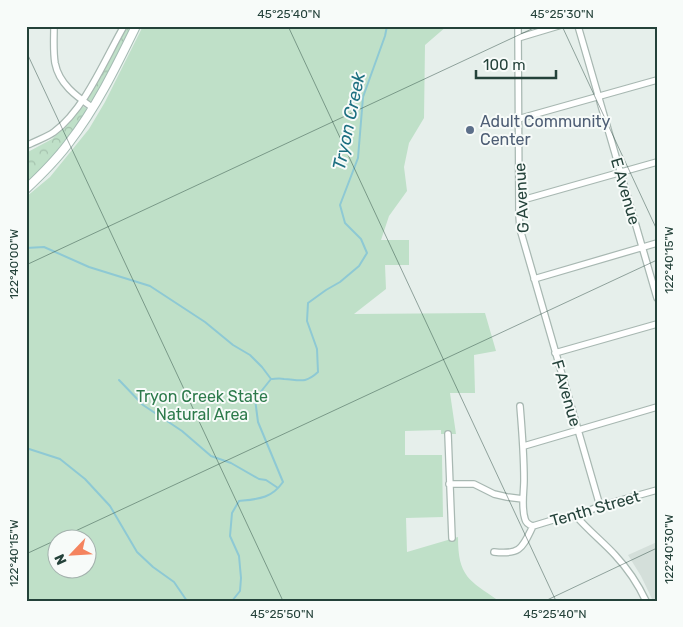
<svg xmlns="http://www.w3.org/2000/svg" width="683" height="627" font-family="Rubik,sans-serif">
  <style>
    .built { fill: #d4dfda }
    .forest { fill: url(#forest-crowns) }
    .green { fill: #bfe0c8; fill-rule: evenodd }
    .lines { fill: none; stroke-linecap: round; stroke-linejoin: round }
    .stream { stroke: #8ec9d4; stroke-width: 2 }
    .street-casing { stroke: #a8b8b2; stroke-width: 8 }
    .secondary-casing { stroke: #a4bbb3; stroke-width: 10 }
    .street { stroke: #fff; stroke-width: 5.5 }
    .secondary { stroke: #fff; stroke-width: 8 }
    .ticks { fill: none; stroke: #24423a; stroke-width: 1; stroke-opacity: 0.45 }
    .service-dot { fill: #5c6f8a; stroke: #f7fbf9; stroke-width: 2 }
    .labels { text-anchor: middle; stroke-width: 4; stroke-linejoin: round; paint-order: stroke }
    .service-label { font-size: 16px; fill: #4e5e75; stroke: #f7fbf9; text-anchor: start }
    .street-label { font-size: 16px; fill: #24423a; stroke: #f7fbf9 }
    .park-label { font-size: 16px; fill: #2d7a4b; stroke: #f7fbf9 }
    .water-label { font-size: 18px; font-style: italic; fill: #1c6f80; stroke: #f7fbf9 }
    .neatline { fill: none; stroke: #24423a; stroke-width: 2 }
    .ticks-label { font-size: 12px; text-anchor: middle; fill: #24423a }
  </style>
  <defs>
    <pattern id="forest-crowns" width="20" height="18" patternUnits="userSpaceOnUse" patternTransform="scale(1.25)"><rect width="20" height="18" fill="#bfe0c8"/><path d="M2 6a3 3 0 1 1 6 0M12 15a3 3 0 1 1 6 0" fill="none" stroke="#a4c1ad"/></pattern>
  </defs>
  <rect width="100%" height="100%" fill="#e6efeb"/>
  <path class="built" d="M 657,542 L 657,601 L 653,601 L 641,576 L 628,555 Z"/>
  <path class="forest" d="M 126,26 L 132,26 L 95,100 L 90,101 L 86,99 Z
    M 82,106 L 86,108 L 87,113 L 55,155 L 26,186 L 26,153 L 52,139 L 71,121 Z"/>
  <path class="green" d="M 143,26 L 447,26 L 425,45 L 424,118 L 409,143 L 404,167 L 407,191 L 389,216 L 381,240 L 409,240 L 409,265 L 385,265 L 386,289 L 354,314 L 485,313 L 496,351 L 474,355 L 475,393 L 450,393 L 456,434 L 441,434 L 441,430 L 405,431 L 405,455 L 442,455 L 443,517 L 406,518 L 407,552 L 458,537 C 458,577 469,580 499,601 L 26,601 L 26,197 L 50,177 L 89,129 L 105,102 ZM 58,540 L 88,540 L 88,570 L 58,570 Z"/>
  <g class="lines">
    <path class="stream" d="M 26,248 L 44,247 L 89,267 L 150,286 L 205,322 L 233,345 L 250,355 L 262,367 L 271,379
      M 119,380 L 143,405 L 182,431 L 211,456 L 231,463 L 259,479 L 266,480 L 278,488
      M 26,448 L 60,459 L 85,479 L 110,506 L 137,552 L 153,567 L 174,582 L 187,601
      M 232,601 L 240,591 L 241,578 L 239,556 L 230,536 L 232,513 L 239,501 C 258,499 271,499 283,482 L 258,422 L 255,399 L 271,379 C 275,379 279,378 284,379 C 300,380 305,384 318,372 L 317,349 L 307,321 L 308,303 L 326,290 L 340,282 L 359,266 L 367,253 L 361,239 L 345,223 L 340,205 L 358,158 L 363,97 L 385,36 L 387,26"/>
    <defs>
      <path id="street" d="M 54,26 C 54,38 53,51 55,63 C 59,84 76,96 93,108
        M 518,26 L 519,215 L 520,229 L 600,506
        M 578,26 L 657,298
        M 518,38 L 558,26
        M 518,119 L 657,80
        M 26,145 L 30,144 C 38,140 47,137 54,132 C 85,109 105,59 124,26
        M 519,201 L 657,162
        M 534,279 L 657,243
        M 555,353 L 657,324
        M 520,406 C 522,430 524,455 524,480 C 524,492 521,507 525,519 C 526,523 529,525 533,526
        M 448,434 L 452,538
        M 524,446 L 657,407
        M 449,484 L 474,484 L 494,494 L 507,497 L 523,499
        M 576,516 C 588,530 603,542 615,555 C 628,569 638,584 646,601
        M 533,526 L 556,519 L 576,516 L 600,506 L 657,490
        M 494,552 C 521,555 522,548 533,526"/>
      <path id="secondary" d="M 26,189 C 41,175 56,160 68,144 C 96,108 116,67 136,26"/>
    </defs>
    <use href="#street" class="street-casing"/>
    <use href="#secondary" class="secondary-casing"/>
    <use href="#street" class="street"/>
    <use href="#secondary" class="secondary"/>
  </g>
  <path class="ticks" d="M 288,26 L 556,601M 562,26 L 657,230M 26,51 L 283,601M 26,265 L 538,26M 26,554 L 657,260M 545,601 L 657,548"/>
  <circle class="service-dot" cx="470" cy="130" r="5"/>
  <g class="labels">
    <g class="service-label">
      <text x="480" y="127">Adult Community<tspan x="480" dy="18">Center</tspan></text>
    </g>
    <g class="street-label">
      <text transform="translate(626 191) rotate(74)" y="6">E Avenue</text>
      <text transform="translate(521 198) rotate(-93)" y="6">G Avenue</text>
      <text transform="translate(567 393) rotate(74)" y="6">F Avenue</text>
      <text transform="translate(595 508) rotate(-16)" y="6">Tenth Street</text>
    </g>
    <g class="park-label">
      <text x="202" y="402">Tryon Creek State<tspan x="202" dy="18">Natural Area</tspan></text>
    </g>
    <g class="water-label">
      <text transform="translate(349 121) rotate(-78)" y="6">Tryon Creek</text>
    </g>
  </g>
  <rect width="683" height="627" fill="none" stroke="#f7fbf9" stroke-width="55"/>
  <g transform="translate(72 554) rotate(245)"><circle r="24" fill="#f7fbf9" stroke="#a3b1ad"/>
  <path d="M0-4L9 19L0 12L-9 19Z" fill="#f4845f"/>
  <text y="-8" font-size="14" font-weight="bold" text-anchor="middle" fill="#24423a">N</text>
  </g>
  <path d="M476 70v8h80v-8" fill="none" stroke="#24423a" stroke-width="2.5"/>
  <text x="483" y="70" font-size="15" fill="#24423a" stroke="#f7fbf9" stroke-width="4" paint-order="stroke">100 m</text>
  <rect x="28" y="28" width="628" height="572" class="neatline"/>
  <g class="ticks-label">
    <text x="289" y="18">45°25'40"N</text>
    <text x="562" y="18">45°25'30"N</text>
    <text transform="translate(669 260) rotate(-90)" y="4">122°40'15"W</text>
    <text transform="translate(14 264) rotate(-90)" y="4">122°40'00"W</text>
    <text transform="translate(669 549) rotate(-90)" y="4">122°40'30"W</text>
    <text transform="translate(14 553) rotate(-90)" y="4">122°40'15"W</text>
    <text x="282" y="618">45°25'50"N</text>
    <text x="555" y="618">45°25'40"N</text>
  </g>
</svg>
